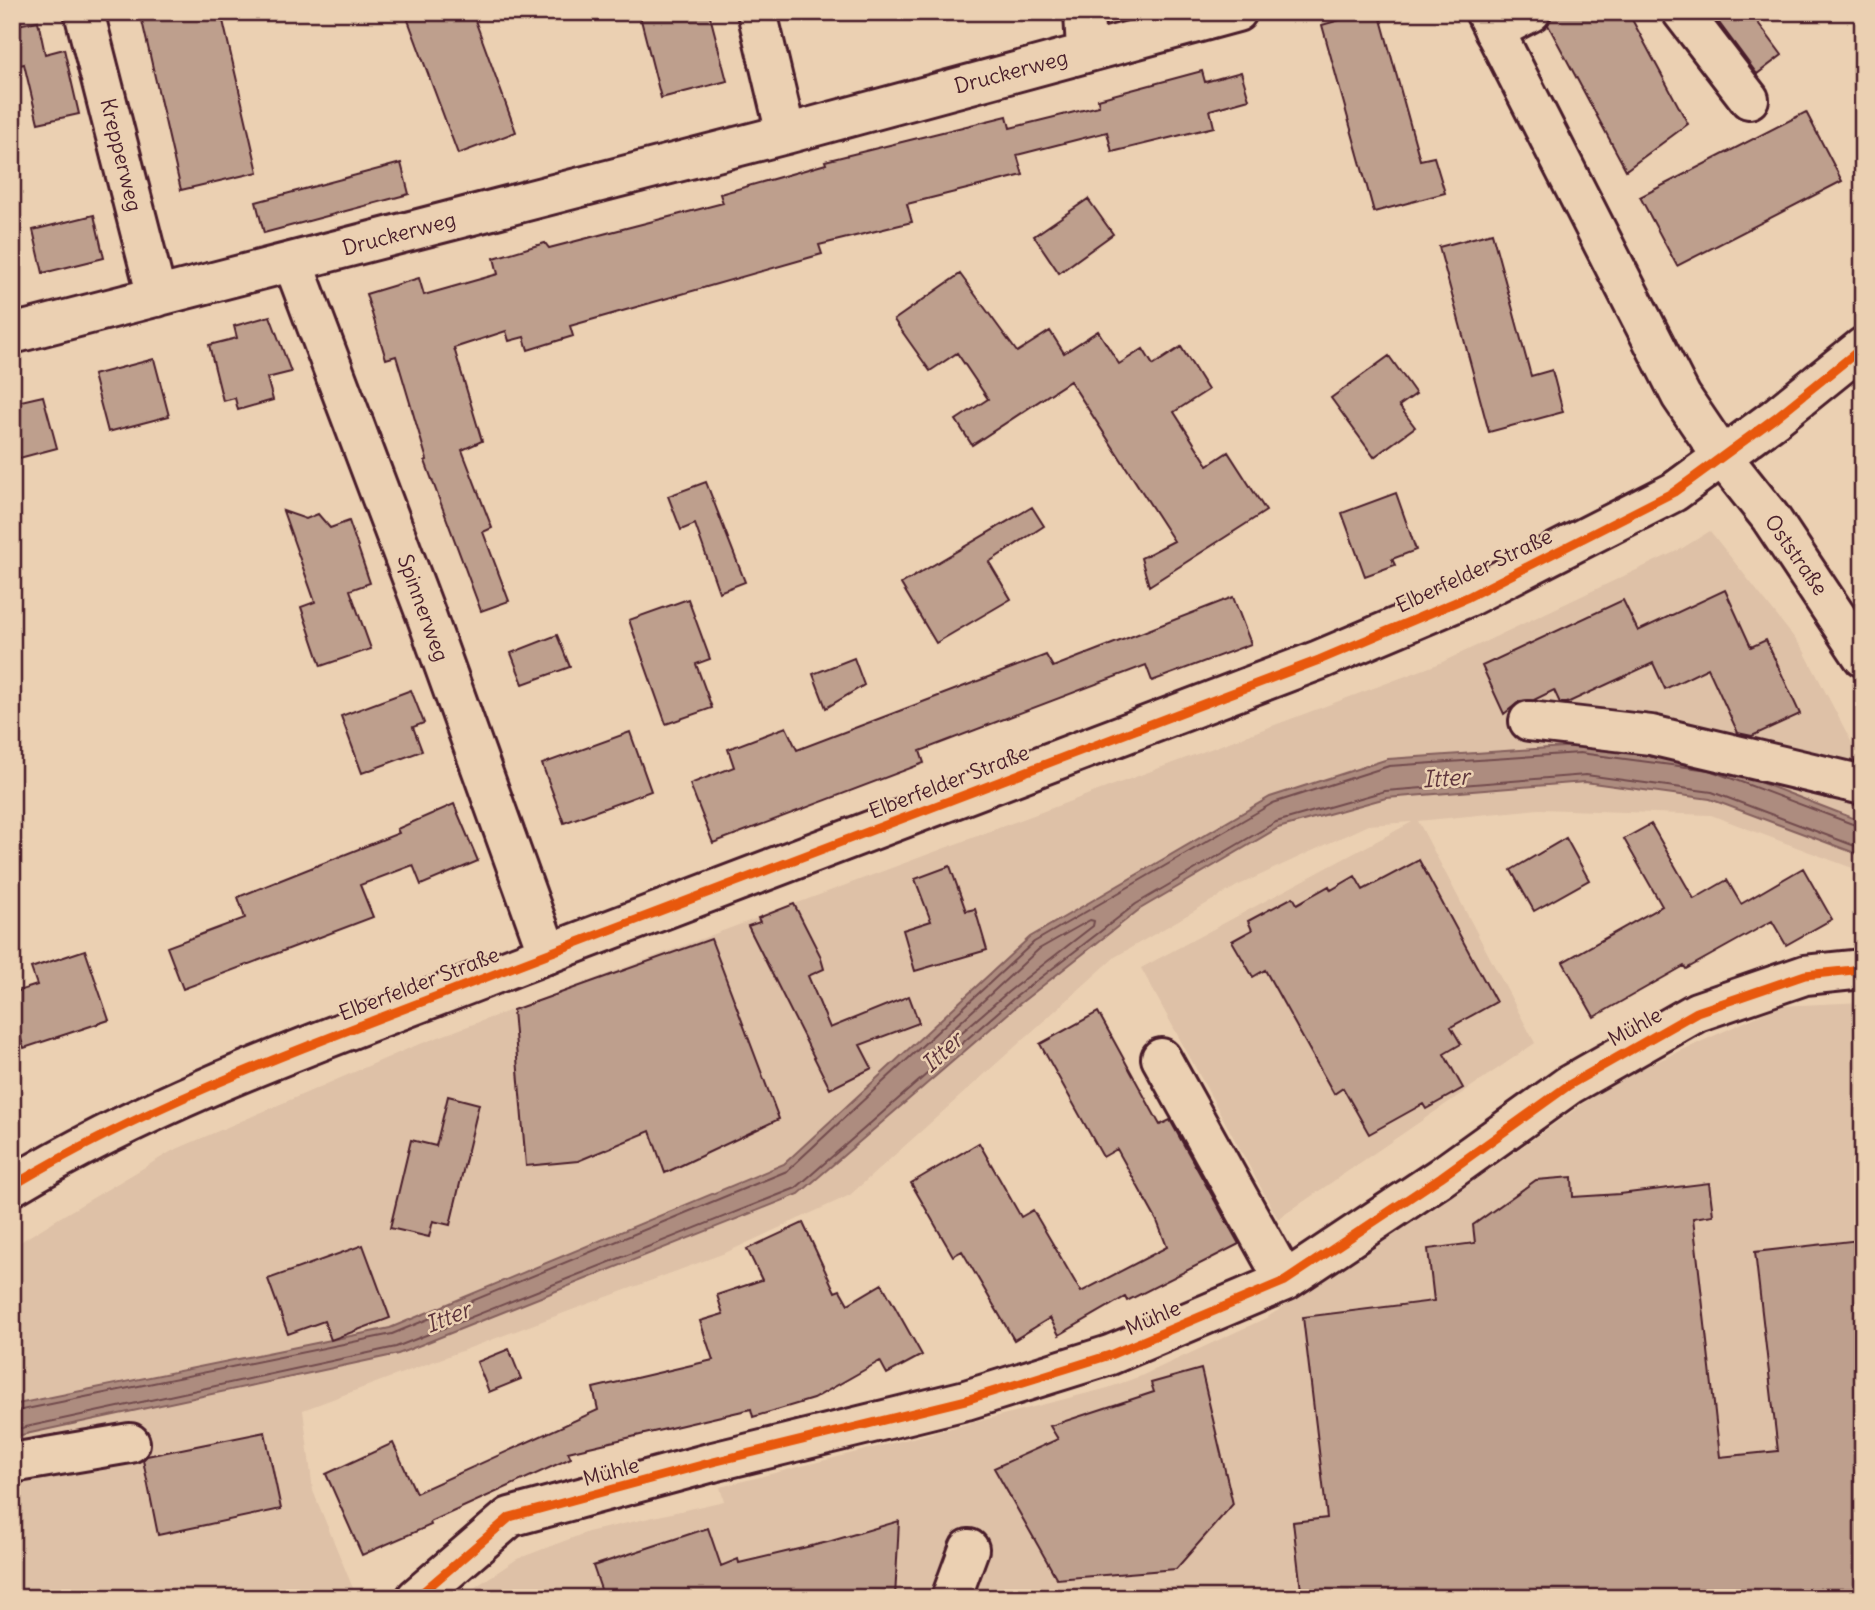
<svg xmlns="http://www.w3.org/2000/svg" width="1875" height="1610" font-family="Delius,sans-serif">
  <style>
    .built { fill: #dec1a7 }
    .water { fill: #ad8c7f; stroke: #85605d; stroke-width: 2 }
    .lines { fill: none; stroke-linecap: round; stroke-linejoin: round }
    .shore { stroke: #724b4d; stroke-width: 2 }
    .building { fill: #be9f8d; stroke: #4a1f2b; stroke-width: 2 }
    .minor-casing { stroke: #4a1f2b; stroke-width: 44 }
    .major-casing { stroke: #4a1f2b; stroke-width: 44 }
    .minor { stroke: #ebd0b2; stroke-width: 38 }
    .major { stroke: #ebd0b2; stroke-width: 38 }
    .cycleway-casing { stroke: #ebd0b2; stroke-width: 13 }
    .cycleway { stroke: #e8590c; stroke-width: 9 }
    .labels { text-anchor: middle; stroke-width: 5; stroke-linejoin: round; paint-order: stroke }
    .street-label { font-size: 21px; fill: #4a1f2b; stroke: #ebd0b2 }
    .water-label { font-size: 23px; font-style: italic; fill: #5e353c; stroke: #ebd0b2 }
  </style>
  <rect width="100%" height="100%" fill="#ebd0b2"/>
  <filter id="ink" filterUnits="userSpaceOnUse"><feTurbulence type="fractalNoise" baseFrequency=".0143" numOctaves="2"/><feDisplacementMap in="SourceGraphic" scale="14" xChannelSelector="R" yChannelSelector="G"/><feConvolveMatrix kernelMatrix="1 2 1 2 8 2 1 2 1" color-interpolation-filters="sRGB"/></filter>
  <g filter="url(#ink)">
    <path class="built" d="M 1710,531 L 1803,649 L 1863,764 L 1863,872 L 1711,815 L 1539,809 L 1418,821 L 1535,1043 L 1278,1219 L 1141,968 L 1412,822 L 1368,825 L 1237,886 L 1115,957 L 850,1195 L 725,1253 L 303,1410 L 313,1491 L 357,1598 L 12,1598 L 12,1247 L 59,1218 L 172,1151 L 412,1047 L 1438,664 L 1681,549 Z
      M 1863,1002 L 1863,1598 L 459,1598 L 517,1559 L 588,1532 L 724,1501 L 720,1487 L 1108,1388 L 1141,1376 L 1266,1318 L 1437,1207 L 1618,1079 L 1780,1006 Z"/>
    <path class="water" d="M 1580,746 L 1710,763 L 1863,822 L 1863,856 L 1710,799 L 1585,782 L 1386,798 L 1278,828 L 1140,909 L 1018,1005 L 799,1194 L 398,1354 L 12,1437 L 12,1405 L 390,1328 L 784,1164 L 1030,937 L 1270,797 L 1388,759 Z"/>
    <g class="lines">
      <path class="shore" d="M 1090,920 L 1094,921 L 1093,926 L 1008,992 L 931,1059 L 926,1059 L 926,1054 L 1039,949 Z
        M 12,1412 L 392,1334 L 787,1171 L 1034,942 L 1273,803 L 1389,766 L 1580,753 L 1709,770 L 1863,828
        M 12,1430 L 396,1347 L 796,1188 L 1013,999 L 1136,904 L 1276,822 L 1385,791 L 1586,775 L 1712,792 L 1863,849"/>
    </g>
    <path class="building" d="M 140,12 L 221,12 L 258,172 L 181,190 Z
      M 405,12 L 472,12 L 516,132 L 458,154 Z
      M 639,12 L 709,12 L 727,81 L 661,98 Z
      M 1368,12 L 1379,12 L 1420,160 L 1434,157 L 1445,193 L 1374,212 L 1322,25 Z
      M 1553,12 L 1628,12 L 1688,124 L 1626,170 L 1548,25 Z
      M 1711,12 L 1750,12 L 1782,55 L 1757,74 Z
      M 38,21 L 45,54 L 64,49 L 79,114 L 38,123 L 24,64 L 12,67 L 12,26 Z
      M 1202,71 L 1205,82 L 1241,72 L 1249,99 L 1210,110 L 1214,127 L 1112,152 L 1107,132 L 1017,155 L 1023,175 L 907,204 L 912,222 L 819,245 L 822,254 L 570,326 L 573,336 L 528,350 L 524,337 L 509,341 L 506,331 L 454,348 L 482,441 L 462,450 L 492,528 L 483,532 L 509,601 L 481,611 L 425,461 L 427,460 L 396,356 L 386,359 L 366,294 L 419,278 L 424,295 L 498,274 L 494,258 L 545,243 L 549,248 L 723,203 L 720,194 L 826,164 L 825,161 L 1007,116 L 1010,128 L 1099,106 L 1098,99 Z
      M 1806,112 L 1842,181 L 1677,266 L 1640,197 Z
      M 401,163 L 409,194 L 264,233 L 256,202 Z
      M 1088,199 L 1113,234 L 1059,273 L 1034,236 Z
      M 94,215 L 104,258 L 43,273 L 33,230 Z
      M 1492,233 L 1531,376 L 1552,370 L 1563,412 L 1489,432 L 1439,247 Z
      M 960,274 L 1017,352 L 1050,331 L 1064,353 L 1098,331 L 1119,364 L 1143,349 L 1153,365 L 1181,347 L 1208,390 L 1174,412 L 1208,465 L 1228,452 L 1266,511 L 1149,586 L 1141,558 L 1174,541 L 1070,381 L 972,445 L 956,420 L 988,399 L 957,353 L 930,371 L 894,320 Z
      M 270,316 L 291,372 L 267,378 L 273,400 L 238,410 L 235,398 L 223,401 L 209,345 L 237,338 L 234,326 Z
      M 1389,356 L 1416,394 L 1399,406 L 1415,427 L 1374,457 L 1331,398 Z
      M 154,359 L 169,416 L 108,432 L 93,375 Z
      M 43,396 L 57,448 L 12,460 L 12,403 Z
      M 706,482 L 745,582 L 719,592 L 695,524 L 681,530 L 668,496 Z
      M 1396,493 L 1416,550 L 1392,559 L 1395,565 L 1365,576 L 1342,513 Z
      M 1032,507 L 1044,526 L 989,562 L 1011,599 L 936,643 L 901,584 Z
      M 283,511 L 306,519 L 318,514 L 330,528 L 349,521 L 370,583 L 350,590 L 371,649 L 321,666 L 301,607 L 315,602 Z
      M 1725,590 L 1751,647 L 1766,640 L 1800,714 L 1752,736 L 1738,733 L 1708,668 L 1665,689 L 1653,663 L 1567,703 L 1560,703 L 1554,690 L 1534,700 L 1520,701 L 1504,714 L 1482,666 L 1623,600 L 1638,631 Z
      M 1233,597 L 1251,644 L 1152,681 L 1146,665 L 920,751 L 924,763 L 713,843 L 690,784 L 734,767 L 728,749 L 786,727 L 797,750 L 1046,655 L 1053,667 Z
      M 688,599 L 710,659 L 696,664 L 712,708 L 666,724 L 629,620 Z
      M 557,635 L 570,667 L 523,684 L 511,653 Z
      M 854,658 L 864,685 L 826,708 L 813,674 Z
      M 411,690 L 424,723 L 413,727 L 422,751 L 362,773 L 341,716 Z
      M 630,732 L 651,791 L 564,823 L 542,764 Z
      M 454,804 L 478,861 L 421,885 L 413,865 L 360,885 L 373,917 L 183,989 L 167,947 L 245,918 L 238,897 L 399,833 L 397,829 Z
      M 1651,824 L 1694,899 L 1727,880 L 1741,904 L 1803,868 L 1832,919 L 1786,945 L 1772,921 L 1686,969 L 1684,966 L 1594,1017 L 1563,962 L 1662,906 L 1624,839 Z
      M 1566,838 L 1589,880 L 1534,911 L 1511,870 Z
      M 1419,860 L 1496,1002 L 1451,1027 L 1461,1044 L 1444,1054 L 1463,1088 L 1426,1109 L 1423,1104 L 1369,1134 L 1343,1088 L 1334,1094 L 1265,970 L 1253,977 L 1232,941 L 1252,930 L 1248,921 L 1293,897 L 1297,904 L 1329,886 L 1331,890 L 1355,876 L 1363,890 Z
      M 950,866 L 966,911 L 975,909 L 987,950 L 915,971 L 903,930 L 931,921 L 915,879 Z
      M 794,904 L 820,955 L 824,969 L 808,976 L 830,1028 L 909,996 L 919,1023 L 860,1045 L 872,1068 L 830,1089 L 748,926 L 760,922 L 758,918 Z
      M 711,939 L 779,1119 L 665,1173 L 650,1131 L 578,1161 L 526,1166 L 513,1010 Z
      M 85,950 L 109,1020 L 24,1048 L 12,1012 L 12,993 L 37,985 L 31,968 Z
      M 1098,1012 L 1160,1125 L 1170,1120 L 1239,1244 L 1127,1301 L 1125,1297 L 1059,1335 L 1050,1318 L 1014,1340 L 962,1251 L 953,1256 L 911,1183 L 979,1143 L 1021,1217 L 1033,1210 L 1081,1292 L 1167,1247 L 1157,1221 L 1117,1149 L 1103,1157 L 1040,1044 Z
      M 448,1096 L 479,1104 L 450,1225 L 433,1221 L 429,1237 L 390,1228 L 411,1140 L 436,1146 Z
      M 1572,1177 L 1573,1197 L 1620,1194 L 1709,1183 L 1713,1215 L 1693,1218 L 1720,1457 L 1778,1451 L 1755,1252 L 1859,1240 L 1863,1272 L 1863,1598 L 1302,1598 L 1293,1522 L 1327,1518 L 1303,1317 L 1434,1301 L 1428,1249 L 1475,1243 L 1473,1225 L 1536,1180 Z
      M 803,1223 L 835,1292 L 840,1290 L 848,1304 L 882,1284 L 922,1355 L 887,1374 L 880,1361 L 813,1399 L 753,1417 L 751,1409 L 568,1452 L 571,1458 L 430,1522 L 431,1525 L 362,1555 L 326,1474 L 393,1443 L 416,1493 L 598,1410 L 593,1388 L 713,1360 L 700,1321 L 723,1314 L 717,1295 L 762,1280 L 747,1249 Z
      M 363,1245 L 390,1318 L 331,1340 L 324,1321 L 288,1334 L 268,1279 Z
      M 509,1349 L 521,1379 L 489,1392 L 477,1362 Z
      M 1201,1369 L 1233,1504 L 1176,1569 L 1057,1579 L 994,1468 L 1058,1439 L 1050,1426 L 1154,1392 L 1151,1383 Z
      M 265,1432 L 281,1509 L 158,1535 L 143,1460 L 147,1456 Z
      M 899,1521 L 895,1598 L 604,1598 L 593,1566 L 708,1528 L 721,1566 L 738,1559 L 739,1563 L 828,1542 Z"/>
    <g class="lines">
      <defs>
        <path id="minor" d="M 84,12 L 157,297
          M 757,12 L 786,134
          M 1084,12 L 1086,52
          M 1682,12 L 1749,99
          M 1494,31 L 1531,12
          M 293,263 L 426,615 L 548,954
          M 12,334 L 786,134 L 1237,12
          M 1723,458 L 1770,517 L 1863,657
          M 1529,721 L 1651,735 L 1863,785
          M 1161,1058 L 1285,1281
          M 12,1463 L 130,1443
          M 416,1598 L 510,1517 L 713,1462 L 966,1400 L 1110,1355 L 1273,1286 L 1285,1281 L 1441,1177 L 1569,1085 L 1697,1012 L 1805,975 L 1863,969
          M 951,1598 L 969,1549"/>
        <path id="major" d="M 1485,12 L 1681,396 L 1723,458
          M 12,1186 C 170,1091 347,1032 518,965 C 784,862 1052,762 1319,660 L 1468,597 L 1674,492 L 1775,418 L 1863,347"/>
      </defs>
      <use href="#minor" class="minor-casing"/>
      <use href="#major" class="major-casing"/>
      <use href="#minor" class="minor"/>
      <use href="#major" class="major"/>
      <defs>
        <path id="cycleway" d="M 12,1186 C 170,1091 347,1032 518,965 C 784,862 1052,762 1319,660 L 1468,597 L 1674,492 L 1775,418 L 1863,347
          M 416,1598 L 510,1517 L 713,1462 L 966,1400 L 1110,1355 L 1273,1286 L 1285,1281 L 1441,1177 L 1569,1085 L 1697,1012 L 1805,975 L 1863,969"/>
      </defs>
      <use href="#cycleway" class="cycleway-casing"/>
      <use href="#cycleway" class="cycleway"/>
    </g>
  </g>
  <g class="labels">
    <g class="street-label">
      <text transform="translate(1011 72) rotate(-15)" y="7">Druckerweg</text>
      <text transform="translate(121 155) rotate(76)" y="7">Krepperweg</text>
      <text transform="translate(399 234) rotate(-15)" y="7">Druckerweg</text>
      <text transform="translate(1796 555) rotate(55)" y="7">Oststraße</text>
      <text transform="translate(1474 571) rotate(-25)" y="7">Elberfelder Straße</text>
      <text transform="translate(423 608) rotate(70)" y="7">Spinnerweg</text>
      <text transform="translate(949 782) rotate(-21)" y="7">Elberfelder Straße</text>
      <text transform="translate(419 984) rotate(-21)" y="7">Elberfelder Straße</text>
      <text transform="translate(1635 1027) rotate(-29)" y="7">Mühle</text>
      <text transform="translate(1153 1318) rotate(-23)" y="7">Mühle</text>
      <text transform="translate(611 1472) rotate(-15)" y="7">Mühle</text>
    </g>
    <g class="water-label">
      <text transform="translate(1446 778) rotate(-4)" y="8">Itter</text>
      <text transform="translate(942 1052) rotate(-43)" y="8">Itter</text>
      <text transform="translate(448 1317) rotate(-22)" y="8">Itter</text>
    </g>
  </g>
  <rect width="1875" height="1610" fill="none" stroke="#ebd0b2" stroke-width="42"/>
  <rect x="21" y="21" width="1833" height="1568" fill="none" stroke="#4a1f2b" stroke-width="2.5" filter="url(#ink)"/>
</svg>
